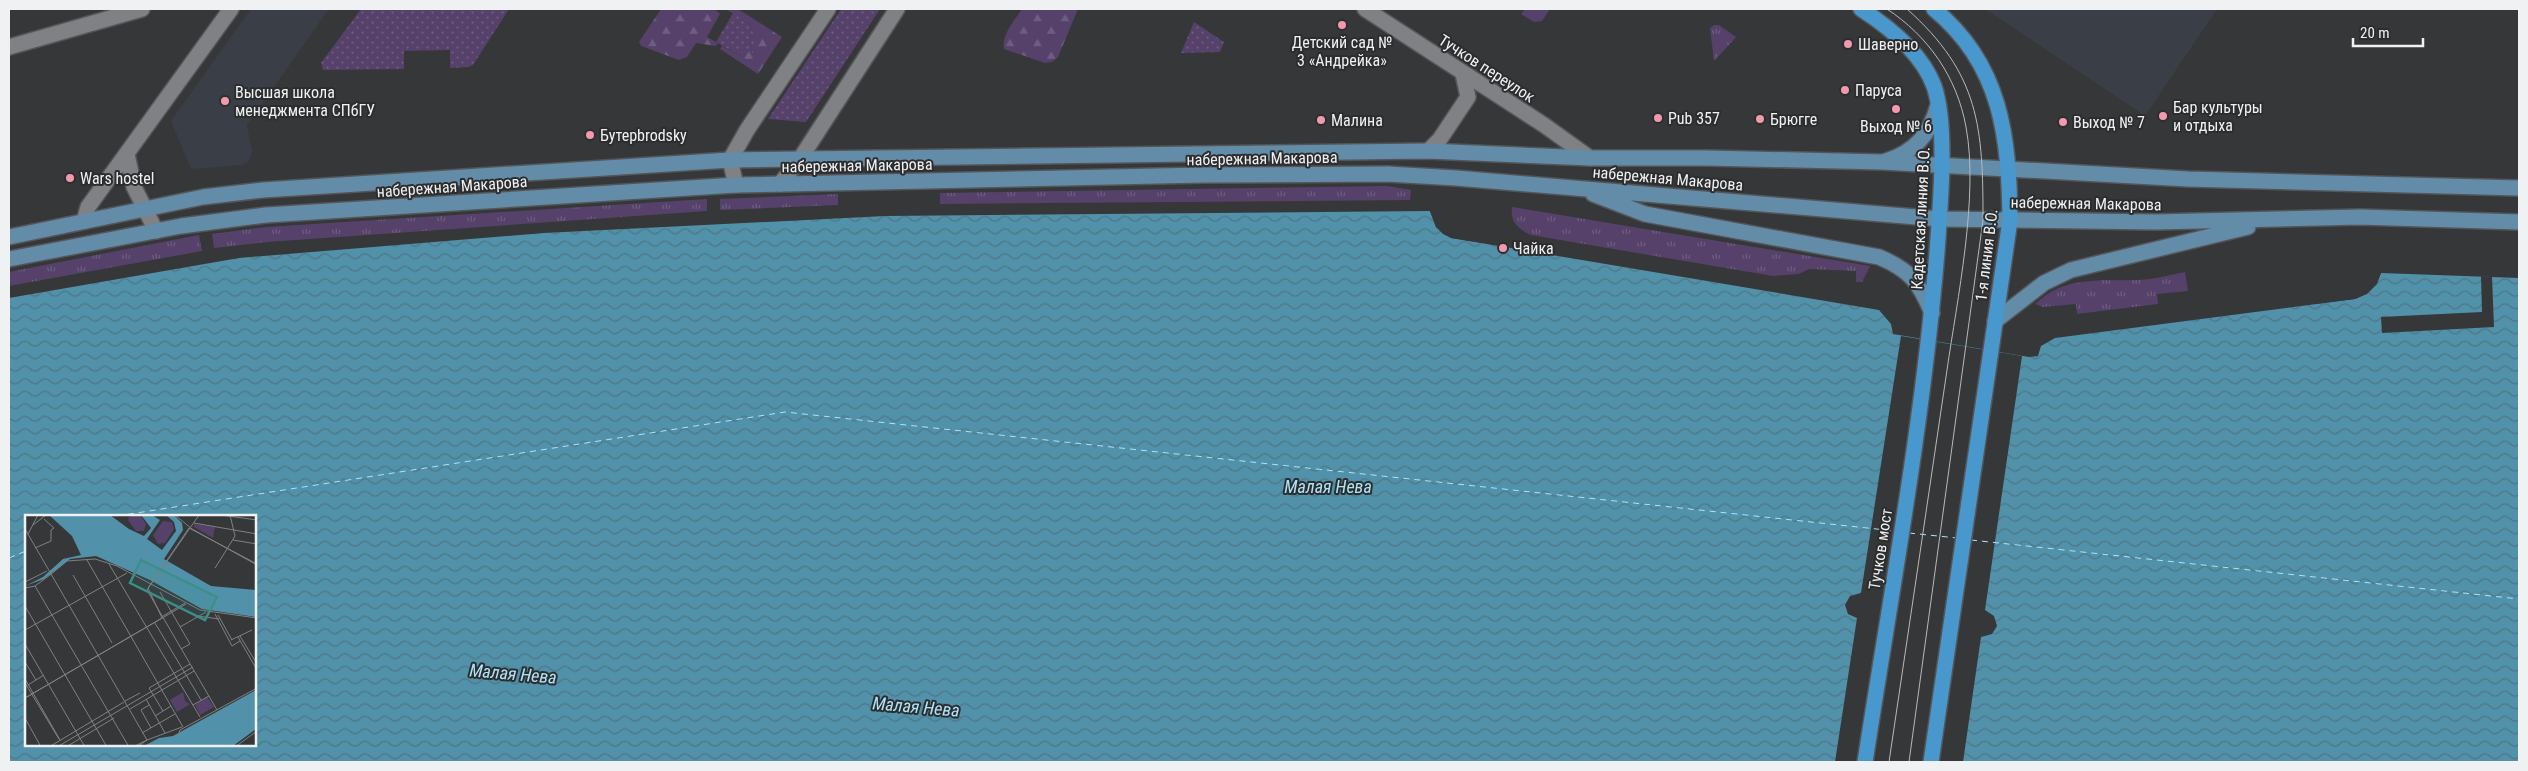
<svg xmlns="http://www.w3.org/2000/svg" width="2528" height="771" font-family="'Roboto Condensed',sans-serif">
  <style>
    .built { fill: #3a3e46 }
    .grass { fill: url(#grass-tufts) }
    .forest { fill: url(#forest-firs) }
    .park { fill: url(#park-dots) }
    .water { fill: url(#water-waves); fill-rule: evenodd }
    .pier { fill: #363739 }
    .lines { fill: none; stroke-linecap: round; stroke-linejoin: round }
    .ferry { stroke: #aee4f9; stroke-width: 1; stroke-dasharray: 6 5; stroke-linecap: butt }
    .minor-casing { stroke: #545558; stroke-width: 18 }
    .tertiary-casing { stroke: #545558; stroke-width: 18 }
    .secondary-casing { stroke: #545558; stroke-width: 18 }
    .primary-casing { stroke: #545558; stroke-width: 18 }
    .minor { stroke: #7f8184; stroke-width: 15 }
    .tertiary { stroke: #7f8184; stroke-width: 15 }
    .secondary { stroke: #638ca8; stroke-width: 15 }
    .primary { stroke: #4898cd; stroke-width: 15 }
    .tram { stroke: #b8b9bb; stroke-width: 1 }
    .poi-dot { fill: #f29aac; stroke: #2c2d2f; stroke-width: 2 }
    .labels { text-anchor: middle; stroke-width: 4; stroke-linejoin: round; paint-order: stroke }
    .poi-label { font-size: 16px; fill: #f0f1f3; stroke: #2c2d2f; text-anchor: start }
    .street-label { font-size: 16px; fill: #f0f1f3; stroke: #2c2d2f }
    .water-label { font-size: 18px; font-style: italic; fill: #aee4f9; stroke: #2c2d2f }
    .inset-river { fill: none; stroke: #5191a9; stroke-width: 2.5 }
    .inset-road { fill: none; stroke: #808183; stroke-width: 1 }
    .view { fill: #3c8f89; fill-opacity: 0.15; stroke: #3c8f89; stroke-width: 2.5 }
    .inset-edge { fill: none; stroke: #f0f1f3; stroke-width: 2.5 }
  </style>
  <defs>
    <pattern id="grass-tufts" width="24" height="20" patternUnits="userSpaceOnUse" patternTransform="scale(1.25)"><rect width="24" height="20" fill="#55416a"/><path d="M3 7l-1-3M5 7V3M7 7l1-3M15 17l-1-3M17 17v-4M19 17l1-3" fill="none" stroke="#6e5d80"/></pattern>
    <pattern id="forest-firs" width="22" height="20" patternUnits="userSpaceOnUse" patternTransform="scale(1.25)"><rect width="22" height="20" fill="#55416a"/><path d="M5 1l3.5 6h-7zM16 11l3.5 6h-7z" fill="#6e5d80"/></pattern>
    <pattern id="park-dots" width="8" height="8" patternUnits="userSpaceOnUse" patternTransform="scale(1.25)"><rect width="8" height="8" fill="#55416a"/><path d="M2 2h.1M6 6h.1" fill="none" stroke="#6e5d80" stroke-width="1.8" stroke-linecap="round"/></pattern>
    <pattern id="water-waves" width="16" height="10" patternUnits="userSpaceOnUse" patternTransform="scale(1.25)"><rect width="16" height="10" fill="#5191a9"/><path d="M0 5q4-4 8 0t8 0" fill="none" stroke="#4e7787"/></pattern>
  </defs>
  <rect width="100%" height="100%" fill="#363739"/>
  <path class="built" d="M 251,9 L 329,9 L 247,125 L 252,152 L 249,161 L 243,165 L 191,169 L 171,121 Z
    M 1985,9 L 2217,9 L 2145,116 Z"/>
  <path class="grass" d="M 1525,9 L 1550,9 L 1542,21 L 1534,22 L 1521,14 Z
    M 1714,25 L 1719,25 L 1736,37 L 1714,61 L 1710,28 Z
    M 1387,186 L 1411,190 L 1410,200 L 940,204 L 940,193 Z
    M 838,194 L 838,205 L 720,210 L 720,199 Z
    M 707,199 L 707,211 L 267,242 L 214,248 L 212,234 L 266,227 Z
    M 1512,207 L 1870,266 L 1862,282 L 1856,282 L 1856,271 L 1809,269 L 1799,274 L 1773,276 L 1531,235 C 1518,229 1510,222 1512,207 Z
    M 199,235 L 202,251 L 9,286 L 9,272 Z
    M 2185,272 L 2188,291 L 2157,294 L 2158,304 L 2077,314 L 2076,304 L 2043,307 L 2035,304 C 2064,276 2098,281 2136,280 C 2152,280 2170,275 2185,272 Z"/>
  <path class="forest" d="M 661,9 L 714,9 L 720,14 L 707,37 L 718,43 L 716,46 L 696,43 L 687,57 L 679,60 L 641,46 L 639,42 Z
    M 726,9 L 738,9 L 782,37 L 758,74 L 720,49 L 722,46 L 740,56 L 750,39 L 752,26 Z
    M 1022,9 L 1078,9 L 1058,57 L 1052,62 L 1045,63 L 1004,49 C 1001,35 1015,20 1022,9 Z"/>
  <path class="park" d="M 361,9 L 509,9 L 473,65 L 468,67 L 450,68 L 450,50 L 404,51 L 404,69 L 323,70 L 321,63 Z
    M 841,9 L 880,9 L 806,122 L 768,119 Z
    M 733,13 L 752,26 L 750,39 L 758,44 L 753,53 L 745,48 L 740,56 L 716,42 Z
    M 1194,22 L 1224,42 L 1220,52 L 1181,53 Z"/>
  <path class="water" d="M 1430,211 L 1436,227 L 1451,238 L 1879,310 L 1891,324 L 1893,334 L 2029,357 L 2038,356 L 2041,346 L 2055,338 L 2355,299 C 2369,293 2375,287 2381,273 L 2519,278 L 2519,762 L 9,762 L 9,298 L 239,258 L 544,233 L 885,216 ZM 26,516 L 255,516 L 255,745 L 26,745 Z"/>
  <path class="pier" d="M 1430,211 L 1432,211 L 1438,226 L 1444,232 L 1451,235 L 1496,242 L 1496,245 L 1451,238 L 1443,234 L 1436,227 Z
    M 2378,273 L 2381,273 L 2377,284 L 2367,294 L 2355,299 L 2315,304 L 2315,302 L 2354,297 L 2366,292 L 2375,283 Z
    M 2481,276 L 2492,277 L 2494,327 L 2382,333 L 2381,317 L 2482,312 Z
    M 1901,336 L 2022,356 L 1985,610 L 1994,616 L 1997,626 L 1992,634 L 1981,637 L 1963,762 L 1835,762 L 1857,618 L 1848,614 L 1845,605 L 1850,596 L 1861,593 Z"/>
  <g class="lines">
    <path class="ferry" d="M 117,516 L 785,412 L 1895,531
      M 1909,533 L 1957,538
      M 1971,540 L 2519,599
      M 9,558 L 26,551"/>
    <defs>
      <path id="minor" d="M 1365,9 L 1544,125 L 1590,158
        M 9,47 L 142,9
        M 1428,151 L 1440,139 L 1468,97 L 1463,74
        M 127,154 L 134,187 L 156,231
        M 84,221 L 88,207 L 231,9"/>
      <path id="tertiary" d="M 780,184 L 800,159 L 897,9
        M 736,185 L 730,160 L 747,130 L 828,9"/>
      <path id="secondary" d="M 1886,161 C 1915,152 1930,134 1938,105
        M 1593,194 L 1645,214 L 1879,257 C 1910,270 1919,282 1932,313
        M 9,237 L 203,197 L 263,190 L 730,160 L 1428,151 L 1590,158 L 1707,158 L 1882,162 L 2188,179 L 2519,188
        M 9,259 L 181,226 L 266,215 L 736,185 L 1205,175 L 1388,174 L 1456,178 L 1940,219 L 2156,222 L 2360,217 L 2519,222
        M 1995,321 L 2044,283 L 2071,270 L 2248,227"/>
      <path id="primary" d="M 1861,9 C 1889,27 1922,54 1934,86 C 1948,127 1940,208 1937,252 C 1923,423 1891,593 1865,762
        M 1931,762 L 2010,220 C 2009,138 2002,65 1934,9"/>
    </defs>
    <use href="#minor" class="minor-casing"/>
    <use href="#tertiary" class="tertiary-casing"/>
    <use href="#secondary" class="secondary-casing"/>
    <use href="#primary" class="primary-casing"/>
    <use href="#minor" class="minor"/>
    <use href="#tertiary" class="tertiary"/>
    <use href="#secondary" class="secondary"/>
    <use href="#primary" class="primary"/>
    <path class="tram" d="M 1887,9 C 1928,36 1957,77 1966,127 C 1979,196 1957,300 1947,370 C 1928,501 1908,632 1889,762
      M 1907,9 C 1980,74 1983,128 1983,220 L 1909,762"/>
  </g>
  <g class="poi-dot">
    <circle cx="1342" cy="25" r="5"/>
    <circle cx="1848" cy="44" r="5"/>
    <circle cx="1845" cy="90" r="5"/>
    <circle cx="225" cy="101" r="5"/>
    <circle cx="1896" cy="109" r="5"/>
    <circle cx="2163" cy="116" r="5"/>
    <circle cx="1658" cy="118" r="5"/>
    <circle cx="1760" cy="119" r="5"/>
    <circle cx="1321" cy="120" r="5"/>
    <circle cx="2063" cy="122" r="5"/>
    <circle cx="590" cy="135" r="5"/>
    <circle cx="70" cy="178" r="5"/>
    <circle cx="1503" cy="248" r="5"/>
  </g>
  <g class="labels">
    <g class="poi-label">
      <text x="1342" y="48" text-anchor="middle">Детский сад №<tspan x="1342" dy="18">3 «Андрейка»</tspan></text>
      <text x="1858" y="50">Шаверно</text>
      <text x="1855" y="96">Паруса</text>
      <text x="235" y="98">Высшая школа<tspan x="235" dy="18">менеджмента СПбГУ</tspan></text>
      <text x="2173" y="113">Бар культуры<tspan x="2173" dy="18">и отдыха</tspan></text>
      <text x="1668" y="124">Pub 357</text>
      <text x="1770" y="125">Брюгге</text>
      <text x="1331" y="126">Малина</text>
      <text x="2073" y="128">Выход № 7</text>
      <text x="1896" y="132" text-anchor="middle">Выход № 6</text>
      <text x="600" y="141">Бутерbrodsky</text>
      <text x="80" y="184">Wars hostel</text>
      <text x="1513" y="254">Чайка</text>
    </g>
    <g class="street-label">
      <text transform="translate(1487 68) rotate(33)" y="6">Тучков переулок</text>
      <text transform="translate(1262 158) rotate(-1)" y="6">набережная Макарова</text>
      <text transform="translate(857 165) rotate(-1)" y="6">набережная Макарова</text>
      <text transform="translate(1668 178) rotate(5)" y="6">набережная Макарова</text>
      <text transform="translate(452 186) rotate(-4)" y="6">набережная Макарова</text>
      <text transform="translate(2086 203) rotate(1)" y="6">набережная Макарова</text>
      <text transform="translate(1920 218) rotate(-87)" y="6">Кадетская линия В.О.</text>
      <text transform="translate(1986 255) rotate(-83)" y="6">1-я линия В.О.</text>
      <text transform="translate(1880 549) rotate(-81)" y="6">Тучков мост</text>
    </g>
    <g class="water-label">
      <text x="1328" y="493">Малая Нева</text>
      <text transform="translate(513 674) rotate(5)" y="6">Малая Нева</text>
      <text transform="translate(916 707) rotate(5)" y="6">Малая Нева</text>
    </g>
  </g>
  <g transform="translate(25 515)">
    <rect width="231" height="231" fill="#363739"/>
    <path d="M 169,9 L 190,12 L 188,23 L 169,12 ZM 158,177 L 160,186 L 165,189 L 152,197 L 145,185 ZM 182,182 L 189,192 L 175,200 L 170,190 Z" fill="#55416a"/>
    <path d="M 105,0 L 115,0 L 121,9 L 119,16 L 111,16 L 103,5 ZM 138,6 L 147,7 L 149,14 L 140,28 L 133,29 L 128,20 Z" fill="#55416a"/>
    <path d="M 24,0 L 85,0 L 104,14 L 119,21 L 126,13 L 116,0 L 127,0 L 135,5 L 122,24 L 137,35 L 151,16 L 149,7 L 141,0 L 149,0 L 157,8 L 158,15 L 139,44 L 186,71 L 231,75 L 231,102 L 177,94 L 125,65 L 71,41 L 45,44 L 19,64 L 0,71 L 18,62 L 38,44 L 56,40 L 47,21 ZM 231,175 L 231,214 L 208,231 L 117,232 L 134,223 L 148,221 Z" fill="#5191a9"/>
    <path class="inset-river" d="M 44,0 L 129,60M 133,62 L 163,81 L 185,88 L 232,91M 164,232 L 232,198"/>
    <path class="inset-road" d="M 150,0 L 167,14 L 232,50M 174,0 L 122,75 L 192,195M 196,0 L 232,5M 169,8 L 232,19M 8,10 L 21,0M 0,14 L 122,225 L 157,212M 3,19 L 13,0M 208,25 L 232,29M 10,33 L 26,26 L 26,15 L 29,13 L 19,4M 202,34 L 210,21 L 205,0M 62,45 L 158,212M 84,49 L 175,202M 190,53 L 202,34M 25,60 L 42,46 L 70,44 L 92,51 L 175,95 L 232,103M 48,60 L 87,128M 0,67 L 22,56M 10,71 L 104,232M 0,73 L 10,71 L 25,60M 135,77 L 165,129 L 156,134M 0,91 L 82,232M 190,99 L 207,131 L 215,126M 193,100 L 207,125M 138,101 L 160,88M 173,101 L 194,104M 139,102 L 161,89M 130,108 L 176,185M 155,112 L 181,97M 0,115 L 102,58M 215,121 L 232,149M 213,122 L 232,155M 206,125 L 227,115M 0,129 L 60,232M 0,147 L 11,165M 0,164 L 35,225M 0,168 L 34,224M 3,170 L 19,160M 0,183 L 139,102M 0,183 L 137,103 L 123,73 L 164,13 L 232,49M 121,184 L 140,218M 100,186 L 115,178M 124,190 L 116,195 L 126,213M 168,190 L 184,181M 105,194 L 169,156M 138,196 L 124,173 L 165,149M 130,201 L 146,191M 0,203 L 16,232M 117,218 L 150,199M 153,221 L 155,215 L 232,173M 24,232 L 99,187M 32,232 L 168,152M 41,232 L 89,203M 108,232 L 122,225 L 112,232M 210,232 L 232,216"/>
    <path class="view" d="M 116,45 L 192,82 L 180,105 L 105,68 Z"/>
    <rect width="231" height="231" class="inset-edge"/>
  </g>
  <rect width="2528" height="771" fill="none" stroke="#f0f1f3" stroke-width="20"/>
  <path d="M2353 38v8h70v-8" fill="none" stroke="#f0f1f3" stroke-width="2.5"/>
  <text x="2360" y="38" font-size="15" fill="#f0f1f3" stroke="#2c2d2f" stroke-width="4" paint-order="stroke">20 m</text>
</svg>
